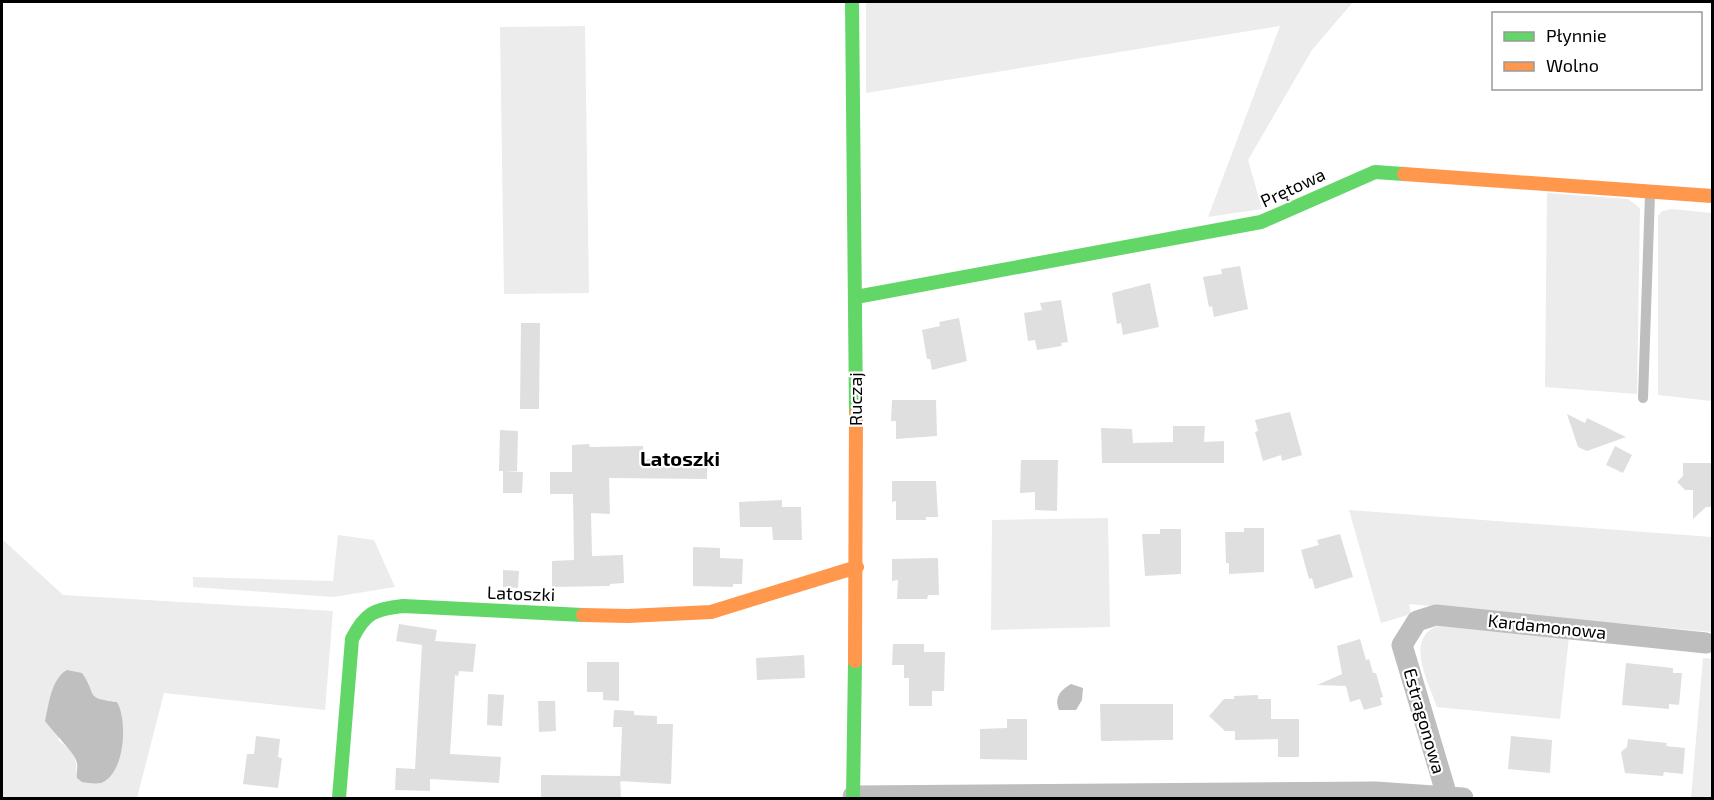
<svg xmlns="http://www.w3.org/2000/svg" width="1714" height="800" font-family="'Exo 2',sans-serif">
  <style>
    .green { fill: #ececec; fill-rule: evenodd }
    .water { fill: #bfbfbf }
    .building { fill: #dfdfdf }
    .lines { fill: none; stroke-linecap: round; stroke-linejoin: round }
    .lane { stroke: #bebebe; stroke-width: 10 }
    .street { stroke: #bebebe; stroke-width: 21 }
    .fast { stroke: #63d668; stroke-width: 14 }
    .slow { stroke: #ff974d; stroke-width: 14 }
    .labels { text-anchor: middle; stroke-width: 4.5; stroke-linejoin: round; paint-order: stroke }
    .street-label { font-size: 18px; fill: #000; stroke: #fff }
    .neighbourhood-label { font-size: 20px; font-weight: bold; fill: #000; stroke: #fff }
  </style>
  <rect width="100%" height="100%" fill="#fff"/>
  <path class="green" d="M 866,2 L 1353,2 L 1312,50 L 1248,160 L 1262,209 L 1208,217 L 1280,26 L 866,93 Z
    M 585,26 L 589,293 L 504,294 L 500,27 Z
    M 1547,193 L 1628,199 L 1640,208 L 1637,394 L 1545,387 Z
    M 1672,209 L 1712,213 L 1712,401 L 1658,395 L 1658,216 L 1662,211 Z
    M 1349,510 L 1712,537 L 1712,632 L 1409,604 L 1411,614 L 1381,623 Z
    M 1108,518 L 1110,627 L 991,630 L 992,520 Z
    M 338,535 L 374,540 L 395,587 L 333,597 L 193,587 L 193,577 L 333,581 Z
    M 2,539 L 63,595 L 333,611 L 325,710 L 164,693 L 137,798 L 2,798 ZM 88,681 L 92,696 L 98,700 L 117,702 L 76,774 C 78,757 71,750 58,740 Z
    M 1450,623 L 1569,637 L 1560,719 L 1437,707 C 1426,676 1400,630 1450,623 Z
    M 1703,658 L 1712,659 L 1712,798 L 1691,798 Z"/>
  <path class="water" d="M 67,670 L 82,673 C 98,695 83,698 117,702 C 128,721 125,774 101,783 C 96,784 87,783 82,782 L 77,778 C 76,773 78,768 77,763 C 76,754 52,731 45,721 C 49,704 51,679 67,670 Z
    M 1071,684 L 1083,688 L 1082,700 L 1076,710 L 1059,710 C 1054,698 1060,690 1071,684 Z"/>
  <path class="building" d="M 1240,266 L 1248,309 L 1214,317 L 1212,306 L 1209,307 L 1203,277 L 1222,274 L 1221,269 Z
    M 1150,283 L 1159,327 L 1123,335 L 1121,323 L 1117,324 L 1112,293 Z
    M 1061,300 L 1068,342 L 1061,343 L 1062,346 L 1037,350 L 1035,340 L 1028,341 L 1024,313 L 1042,310 L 1040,303 Z
    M 959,318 L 967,361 L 932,370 L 930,359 L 927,359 L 922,330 L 940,326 L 939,322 Z
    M 521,323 L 540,323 L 539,409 L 520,409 Z
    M 892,400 L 936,400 L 937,436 L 896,439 L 896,421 L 891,421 Z
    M 1290,412 L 1302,455 L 1282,461 L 1281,455 L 1263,461 L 1255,432 L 1258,431 L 1255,420 Z
    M 1567,414 L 1585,423 L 1587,418 L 1626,437 L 1587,451 L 1578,447 Z
    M 1173,426 L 1205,426 L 1204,442 L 1224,441 L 1224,463 L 1102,463 L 1101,428 L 1132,429 L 1133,443 L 1173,442 Z
    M 500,430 L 518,431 L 517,471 L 499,471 Z
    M 589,444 L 590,447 L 643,446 L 644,459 L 707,460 L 707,479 L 609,478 L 610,514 L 591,513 L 592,556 L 623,555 L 624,583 L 610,584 L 610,586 L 552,587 L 552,561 L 574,560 L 573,494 L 550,494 L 550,472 L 572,472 L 572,445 Z
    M 1615,446 L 1632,455 L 1623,473 L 1606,465 Z
    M 1021,460 L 1058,460 L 1057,511 L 1035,510 L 1035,492 L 1020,493 Z
    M 1683,463 L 1713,463 L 1713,507 L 1706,507 L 1693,519 L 1693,490 L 1685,490 L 1677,482 L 1683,476 Z
    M 503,471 L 523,472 L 522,493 L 503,493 Z
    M 892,481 L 936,481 L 938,517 L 926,517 L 926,520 L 896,520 L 896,501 L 892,502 Z
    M 782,500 L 782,507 L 801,507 L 802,540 L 773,540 L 772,527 L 740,527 L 739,502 Z
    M 1244,528 L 1264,528 L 1264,572 L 1229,574 L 1229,563 L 1226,563 L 1225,532 L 1244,532 Z
    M 1160,529 L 1181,529 L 1181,574 L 1145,576 L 1142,534 L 1160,534 Z
    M 1340,534 L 1353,577 L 1315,589 L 1312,578 L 1309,579 L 1301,550 L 1319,545 L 1317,540 Z
    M 693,547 L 720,548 L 720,558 L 743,559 L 742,584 L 733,584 L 733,587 L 693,586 Z
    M 938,558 L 939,595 L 928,595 L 927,599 L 897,599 L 898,580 L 892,581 L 892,559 Z
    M 503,570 L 519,571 L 518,588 L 503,587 Z
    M 399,624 L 437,630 L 435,641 L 476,644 L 473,672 L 459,671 L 458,676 L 455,675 L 450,754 L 501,757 L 499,783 L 430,779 L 430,791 L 395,790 L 396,768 L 415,769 L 422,645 L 396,641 Z
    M 1360,639 L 1366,660 L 1369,659 L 1373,673 L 1376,673 L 1383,697 L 1380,698 L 1382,705 L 1364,710 L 1360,699 L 1350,702 L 1346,686 L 1317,685 L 1342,674 L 1337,646 Z
    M 893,644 L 924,644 L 924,652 L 945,652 L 944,691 L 932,691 L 932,706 L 909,706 L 909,678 L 904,678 L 904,665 L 892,665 Z
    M 804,655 L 805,678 L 757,680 L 756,658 Z
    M 587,662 L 619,662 L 619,701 L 603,700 L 603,692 L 587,692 Z
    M 1626,663 L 1673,668 L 1673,673 L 1682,673 L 1679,705 L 1669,704 L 1669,709 L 1622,705 Z
    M 488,694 L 504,695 L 502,726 L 487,725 Z
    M 1258,695 L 1258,699 L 1271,699 L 1271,719 L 1299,719 L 1299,757 L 1278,757 L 1278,739 L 1235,740 L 1235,731 L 1225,731 L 1209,716 L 1224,699 L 1234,699 L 1234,696 Z
    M 538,701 L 555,701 L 556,731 L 539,732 Z
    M 1100,704 L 1173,704 L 1173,740 L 1101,741 Z
    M 614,710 L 634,711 L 634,715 L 657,716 L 657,724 L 673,724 L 671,784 L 620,781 L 622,727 L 613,727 Z
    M 1007,719 L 1027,719 L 1027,760 L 980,759 L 980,729 L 1007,728 Z
    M 256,736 L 280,739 L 278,757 L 282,758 L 278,788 L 243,784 L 247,754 L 254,754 Z
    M 1511,736 L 1552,740 L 1550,773 L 1508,769 Z
    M 1628,739 L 1667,743 L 1666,746 L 1685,748 L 1683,774 L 1664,772 L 1663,776 L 1625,773 L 1621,752 L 1627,747 Z
    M 541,775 L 620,776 L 621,798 L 541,798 Z"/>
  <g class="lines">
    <path class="lane" d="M 1643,398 L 1650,194"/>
    <path class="street" d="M 853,796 L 1375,792 L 1463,798
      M 1447,796 L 1402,645 L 1417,621 L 1436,615 L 1706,643"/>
    <path class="fast" d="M 852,2 L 856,413
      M 856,297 L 1261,222 L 1375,172 L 1404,174
      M 339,798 L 352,639 C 365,613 374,609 403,606 L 583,615
      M 853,798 L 855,661"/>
    <path class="slow" d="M 1404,174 L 1712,196
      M 583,615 L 628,616 L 711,612 L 857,567
      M 855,661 L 856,413"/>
  </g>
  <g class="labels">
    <g class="street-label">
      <text transform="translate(1293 188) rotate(-25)" y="6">Prętowa</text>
      <text transform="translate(856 399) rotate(-90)" y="6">Ruczaj</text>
      <text transform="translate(521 594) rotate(2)" y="6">Latoszki</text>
      <text transform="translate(1547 627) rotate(6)" y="6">Kardamonowa</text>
      <text transform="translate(1424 721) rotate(74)" y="6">Estragonowa</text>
    </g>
    <g class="neighbourhood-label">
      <text x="680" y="466">Latoszki</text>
    </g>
  </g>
  <rect width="1714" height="800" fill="none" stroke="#000000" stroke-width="6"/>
  <rect x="1492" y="12" width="210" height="78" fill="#ffffff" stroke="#999999" stroke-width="1.5"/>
  <rect x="1504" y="32" width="30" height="9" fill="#63d668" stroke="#999999" stroke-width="1.5"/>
  <text x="1546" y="42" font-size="18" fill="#000000">Płynnie</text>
  <rect x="1504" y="62" width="30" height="9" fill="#ff974d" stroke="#999999" stroke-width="1.5"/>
  <text x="1546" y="72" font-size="18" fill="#000000">Wolno</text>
</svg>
